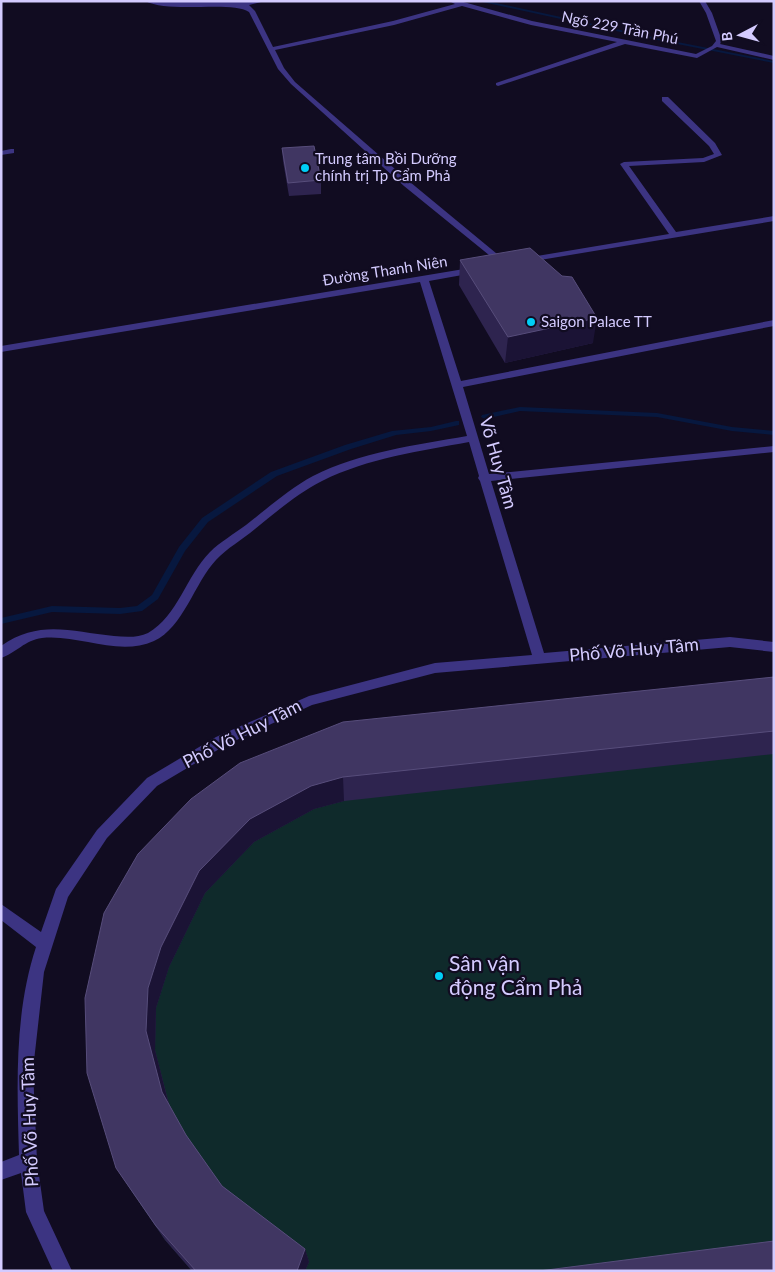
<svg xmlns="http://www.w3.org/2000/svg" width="775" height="1272" font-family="Lato,sans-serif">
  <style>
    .green { fill: #0f2a2b }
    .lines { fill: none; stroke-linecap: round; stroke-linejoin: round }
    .stream { fill: #07183f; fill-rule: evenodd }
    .minor { fill: #3c3482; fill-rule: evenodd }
    .wall { fill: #2e244f }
    .shaded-wall { fill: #1b1335 }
    .building { fill: #403662; stroke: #574d7b }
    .poi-dot { fill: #00cef6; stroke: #110c21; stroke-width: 2 }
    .labels { text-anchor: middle; stroke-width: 4.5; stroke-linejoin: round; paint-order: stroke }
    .far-street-label { font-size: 15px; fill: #d4cbff; stroke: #110c21 }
    .far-poi-label { font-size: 15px; fill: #d4cbff; stroke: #110c21; text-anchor: start }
    .street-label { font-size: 18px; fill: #d4cbff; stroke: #110c21 }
    .near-poi-label { font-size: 21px; fill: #d4cbff; stroke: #110c21; text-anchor: start }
  </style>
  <rect width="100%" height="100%" fill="#110c21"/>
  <path class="green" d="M 774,701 L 774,1271 L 192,1271 L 165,1240 L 126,1183 L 98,1091 L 197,822 Z"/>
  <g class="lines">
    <path class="stream" d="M 478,1 L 487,1 L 662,39 L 774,61 L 774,63 L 662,41 Z
      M 520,407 L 657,413 L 732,427 L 774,431 L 774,435 L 732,431 L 657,417 L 520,411 L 485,419 L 481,417 L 482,415 Z
      M 456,421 L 459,421 L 459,425 L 431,431 L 396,435 L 351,449 L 277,476 L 208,522 L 185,551 L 158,599 L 142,611 L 120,614 L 52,612 L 1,624 L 1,618 L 52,606 L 120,608 L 137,606 L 152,595 L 179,547 L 202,518 L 271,472 L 345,445 L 392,431 L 431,427 Z"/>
    <path class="minor" d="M 145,1 L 265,1 L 249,5 L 255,11 L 273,47 L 393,21 L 455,4 L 449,1 L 460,1 L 532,21 L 696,54 L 712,46 L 716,41 L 706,13 L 699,1 L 705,1 L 712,13 L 722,41 L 720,44 L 774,56 L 774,60 L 717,47 L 697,58 L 625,44 L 498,86 L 496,85 L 496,83 L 617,42 L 531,25 L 462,6 L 394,25 L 275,50 L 284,68 L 295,82 L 410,182 L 508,263 L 509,265 L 505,268 L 404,186 L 291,84 L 278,69 L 249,12 C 231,0 171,14 145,1 Z
      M 662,97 L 668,97 L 715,143 L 722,155 L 704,162 L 629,166 L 676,232 L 774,216 L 774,221 L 522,263 L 521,261 L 525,258 L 669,234 L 620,164 L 624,162 L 703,158 L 714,154 L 709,146 L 662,101 Z
      M 11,149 L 14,149 L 14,153 L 1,155 L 1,151 Z
      M 476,267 L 479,268 L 479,272 L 429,281 L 461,381 L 774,320 L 774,326 L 463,387 L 489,474 L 774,446 L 774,452 L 491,481 L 544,653 L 730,637 L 774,642 L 774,652 L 730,647 L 435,673 L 312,705 L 226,745 L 157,786 L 107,838 L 68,897 L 44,972 L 33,1070 L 37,1161 L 44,1211 L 72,1271 L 53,1271 L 26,1212 L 21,1173 L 1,1180 L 1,1162 L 19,1155 C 17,1086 14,1014 36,947 L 1,920 L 1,904 L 41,932 L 56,889 L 97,830 L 147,778 L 216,737 L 309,696 L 435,663 L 532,655 L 480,481 L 478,478 L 479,476 L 469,442 C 420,451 368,458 322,481 C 298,493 276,512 255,529 C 242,540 227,548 216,560 C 195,582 183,628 154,641 C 118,657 79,634 42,638 C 25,640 16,653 1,658 L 1,646 C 40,619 71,632 114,636 C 125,637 138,638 148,633 C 178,616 186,576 210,552 C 220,542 234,534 246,525 C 268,508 289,489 313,476 C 360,452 416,445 467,436 L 420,282 L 1,352 L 1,346 Z"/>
  </g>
  <path class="wall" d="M 282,148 L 321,180 L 321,194 L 289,196 L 283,161 Z
    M 460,260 L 593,343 L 505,363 L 459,285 Z
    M 774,677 L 774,754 L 344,801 L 314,809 L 254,842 L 205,893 L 169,967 L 156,1008 L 155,1050 L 169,1104 L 186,1135 L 222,1186 L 305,1249 L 309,1262 L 305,1271 L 192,1271 L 165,1240 L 116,1168 L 191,799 Z"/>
  <path class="shaded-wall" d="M 597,318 L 593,343 L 505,363 L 508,337 Z
    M 343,777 L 344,801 L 314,809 L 254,842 L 205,893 L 169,967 L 156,1008 L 155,1050 L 170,1109 L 162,1092 L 146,1031 L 148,988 L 161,947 L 199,871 L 250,819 L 311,786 Z
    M 305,1249 L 309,1262 L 305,1271 L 297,1271 Z"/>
  <path class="building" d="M 314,146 L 321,180 L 288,183 L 282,148 Z
    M 530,248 L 562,276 L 572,277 L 597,318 L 508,337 L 460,260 Z
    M 774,677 L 774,731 L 343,777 L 311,786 L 250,819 L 199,871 L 161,947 L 148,988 L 146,1031 L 162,1092 L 186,1135 L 222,1186 L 305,1249 L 297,1271 L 196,1271 L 156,1226 L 116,1168 L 87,1073 L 85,998 L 104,913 L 138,854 L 191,799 L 240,763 L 343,722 Z
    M 774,1241 L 774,1271 L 539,1271 Z"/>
  <g class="poi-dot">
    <circle cx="305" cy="168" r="5"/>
    <circle cx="531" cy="322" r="5"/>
    <circle cx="439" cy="976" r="5"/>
  </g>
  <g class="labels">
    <g class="far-street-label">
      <text transform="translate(620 28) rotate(11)" y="5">Ngõ 229 Trần Phú</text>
      <text transform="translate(385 271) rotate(-9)" y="5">Đường Thanh Niên</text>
    </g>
    <g class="far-poi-label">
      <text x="315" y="164">Trung tâm Bồi Dưỡng<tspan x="315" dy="17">chính trị Tp Cẩm Phả</tspan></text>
      <text x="541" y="327">Saigon Palace TT</text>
    </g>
    <g class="street-label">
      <text transform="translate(498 463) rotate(74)" y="6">Võ Huy Tâm</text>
      <text transform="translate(634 650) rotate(-5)" y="6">Phố Võ Huy Tâm</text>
      <text transform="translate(242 734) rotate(-27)" y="6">Phố Võ Huy Tâm</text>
      <text transform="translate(30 1122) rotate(-92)" y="6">Phố Võ Huy Tâm</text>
    </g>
    <g class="near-poi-label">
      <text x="449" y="971">Sân vận<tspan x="449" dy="24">động Cẩm Phả</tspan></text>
    </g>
  </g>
  <rect width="775" height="1272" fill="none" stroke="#d4cbff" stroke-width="5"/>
  <g transform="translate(740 35) rotate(264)" stroke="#110c21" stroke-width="4" paint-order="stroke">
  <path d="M0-4L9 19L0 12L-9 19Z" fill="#d4cbff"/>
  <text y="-8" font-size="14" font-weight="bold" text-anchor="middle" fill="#d4cbff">B</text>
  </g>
</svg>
